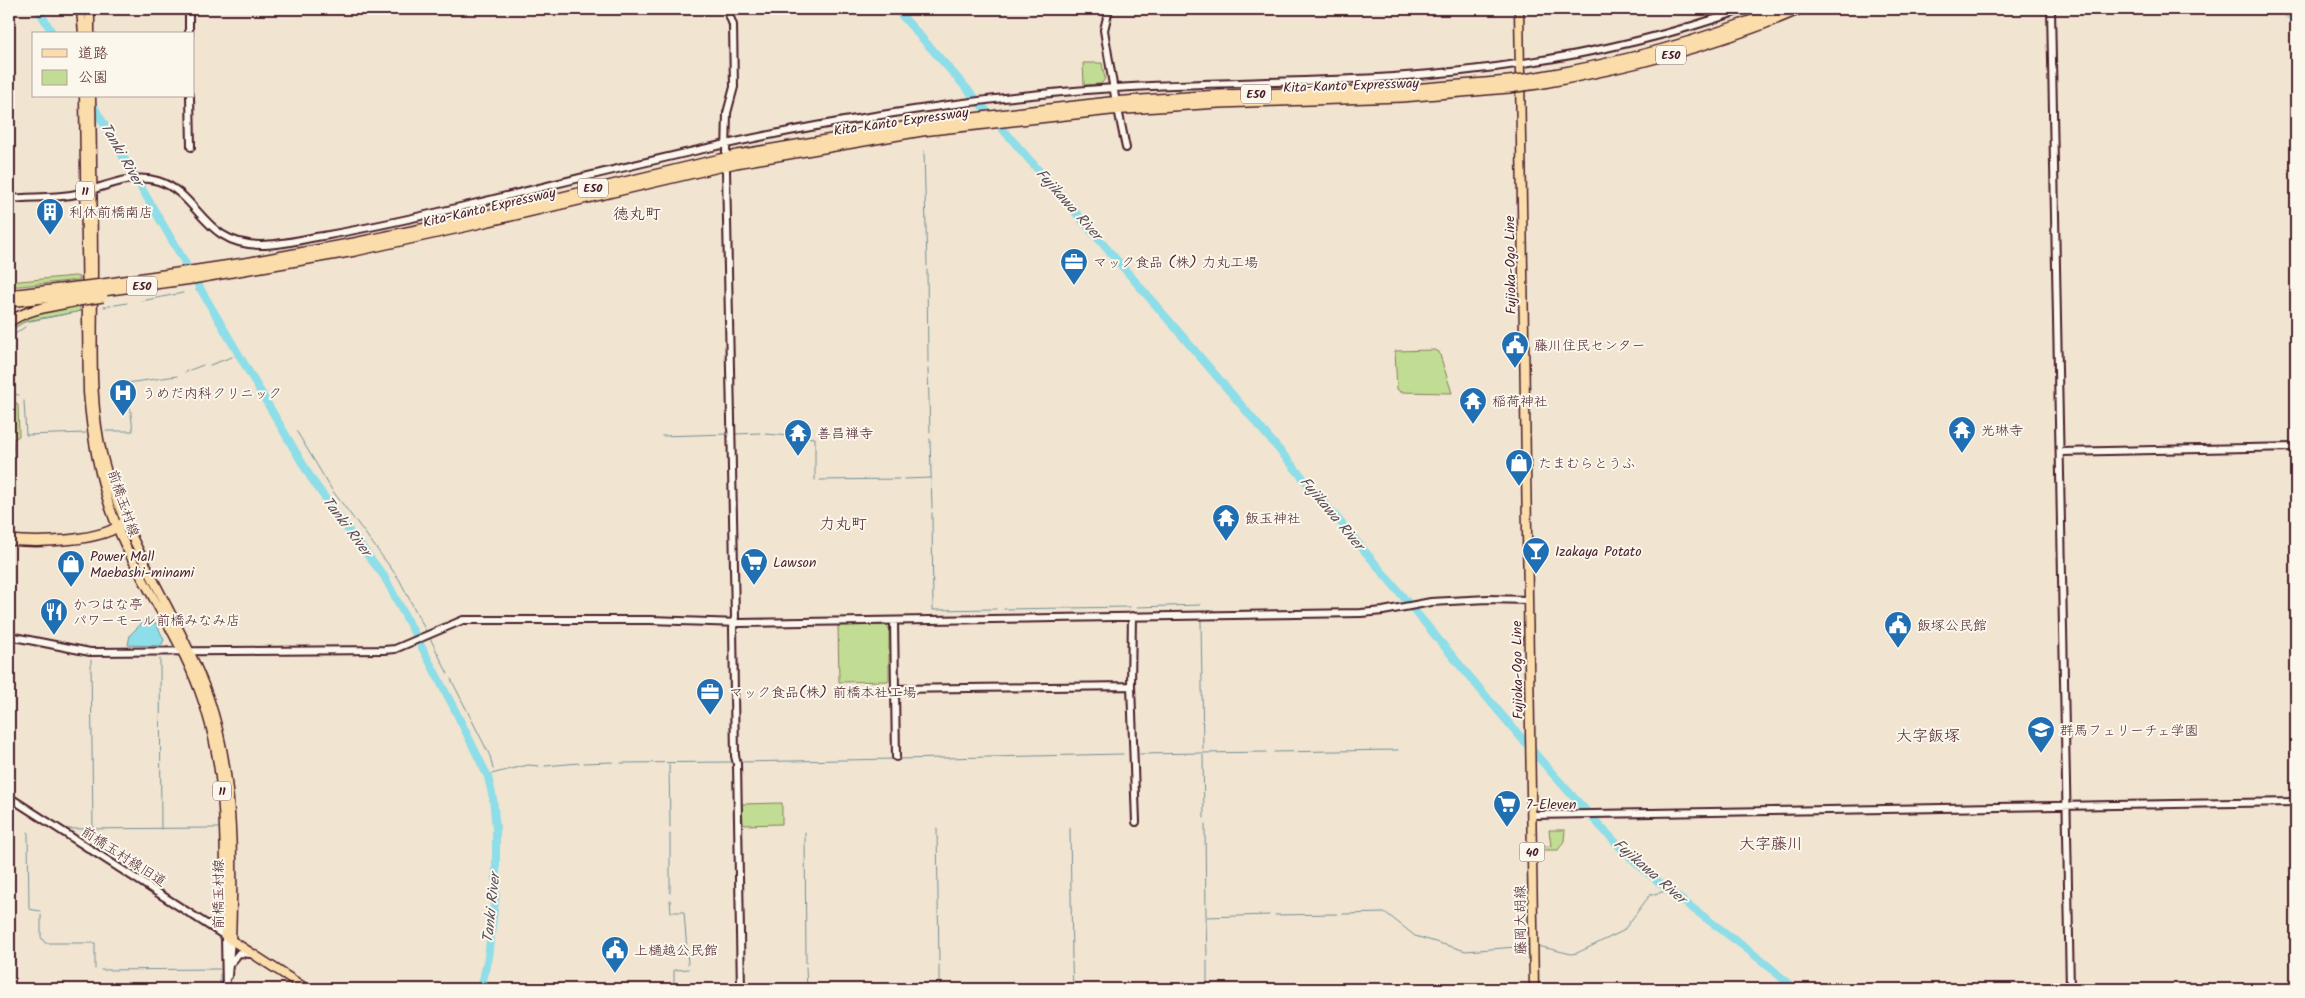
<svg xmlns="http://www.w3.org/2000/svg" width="2305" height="998" font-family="Kalam,'Klee One',sans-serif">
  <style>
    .green { fill: #c1dc93; stroke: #867e5f }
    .water { fill: #8ddee8; stroke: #72929c }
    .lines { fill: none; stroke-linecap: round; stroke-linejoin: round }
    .stream { stroke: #72929c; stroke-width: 1 }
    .river { stroke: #8ddee8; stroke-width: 8 }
    .secondary-casing { stroke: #4a1f2b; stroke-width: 10 }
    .primary-casing { stroke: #4a1f2b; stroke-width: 11 }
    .highway-casing { stroke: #4a1f2b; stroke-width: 12 }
    .secondary { stroke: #fbf7ec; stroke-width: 6 }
    .primary { stroke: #faddab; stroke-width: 8 }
    .highway { stroke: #faddab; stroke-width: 9 }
    .highway-bridge-casing { stroke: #4a1f2b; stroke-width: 12; stroke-linecap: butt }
    .highway-bridge { stroke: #faddab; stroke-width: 9 }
    .labels { text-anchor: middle; stroke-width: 4; stroke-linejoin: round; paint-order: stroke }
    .shield { fill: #fbf7ec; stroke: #7f6065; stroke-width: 1 }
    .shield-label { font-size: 12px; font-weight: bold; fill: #4a1f2b }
    .street-label { font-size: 14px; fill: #4a1f2b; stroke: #fbf7ec }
    .poi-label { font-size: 14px; fill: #4a1f2b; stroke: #fbf7ec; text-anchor: start }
    .water-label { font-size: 15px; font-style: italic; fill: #5b4f5a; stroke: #fbf7ec }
    .quarter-label { font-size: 16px; fill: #4a1f2b; stroke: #fbf7ec }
  </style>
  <rect width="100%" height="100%" fill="#f1e4d0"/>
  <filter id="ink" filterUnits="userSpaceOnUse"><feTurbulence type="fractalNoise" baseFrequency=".02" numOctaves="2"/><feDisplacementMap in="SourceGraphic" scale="10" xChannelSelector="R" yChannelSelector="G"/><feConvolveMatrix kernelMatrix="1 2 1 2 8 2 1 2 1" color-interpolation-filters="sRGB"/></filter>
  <g filter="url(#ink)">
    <path class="green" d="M 1083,63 L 1102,63 L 1105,79 L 1101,84 L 1084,85 Z
      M 75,276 L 79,277 L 80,280 L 9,287 L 9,282 Z
      M 80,304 L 80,310 L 77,312 L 26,321 L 9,331 L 9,327 C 29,311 57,310 80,304 Z
      M 1434,350 L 1439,352 L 1452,393 L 1400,392 L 1397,389 L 1395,351 Z
      M 9,400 L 14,401 L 18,405 L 19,436 L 14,439 L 13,456 L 9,461 L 9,420 L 11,420 Z
      M 885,625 L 889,628 L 889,681 L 839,682 L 838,626 Z
      M 782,803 L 782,824 L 744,825 L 743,823 L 742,804 Z
      M 1549,830 L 1565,830 L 1564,841 L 1558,850 L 1537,850 L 1537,847 L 1551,846 Z"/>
    <path class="water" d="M 146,619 L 151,619 L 154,623 L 156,623 L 164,640 L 161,646 L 128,645 L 130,635 Z"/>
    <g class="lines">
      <path class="stream" d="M 924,151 L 927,266
        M 927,270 L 928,362
        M 196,290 L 201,289
        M 141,301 L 183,293
        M 104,307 L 127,303
        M 25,322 L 82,311
        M 9,338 L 25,327
        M 235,356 L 239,354
        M 210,365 L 232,357
        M 928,369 L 930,432
        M 185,372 L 203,365
        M 127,383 L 177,376
        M 9,393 L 19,395
        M 24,401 L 26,435 L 86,433
        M 106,431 L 133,431 L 128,388
        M 297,432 L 332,490 L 354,519
        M 735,434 L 760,433
        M 765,434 L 815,438 L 815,480
        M 662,436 L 727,434
        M 930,439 L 932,508
        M 904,479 L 931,478
        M 820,480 L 899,479
        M 932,513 L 933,610 L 996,609
        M 356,521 L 399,579 L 426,631
        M 1137,607 L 1200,605
        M 1004,609 L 1130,607
        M 1201,620 L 1203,749
        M 430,638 L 448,674
        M 160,659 L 161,829
        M 91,660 L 93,829
        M 451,679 L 490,756 L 493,769
        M 1274,752 L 1398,750
        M 1140,754 L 1266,752
        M 1203,755 L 1204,818
        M 899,759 L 1123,754
        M 741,762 L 895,759
        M 584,763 L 613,762
        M 621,763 L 731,762
        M 669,764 L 670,827
        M 545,766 L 579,763
        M 486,773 L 489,771
        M 487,775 L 528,765 L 539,766
        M 9,793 L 60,826
        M 1205,824 L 1206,917 L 1269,915
        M 1070,827 L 1072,959
        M 937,828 L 939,961
        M 66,829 L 218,828
        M 28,832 L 29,909 L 40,911
        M 805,832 L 806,963
        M 670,834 L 670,893
        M 670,900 L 671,912 L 684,912 L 688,964
        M 1343,914 L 1386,913 L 1415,936 L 1466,951 L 1528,946
        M 41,915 L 41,937 L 45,943 L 95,943 L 95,969
        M 1275,915 L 1337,914
        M 1206,918 L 1207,956
        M 1538,946 L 1571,954 L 1577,953 L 1623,931 L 1650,895 L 1666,891 L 1674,893
        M 1207,961 L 1207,989
        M 1072,962 L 1073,989
        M 939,965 L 939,989
        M 806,967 L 807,989
        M 101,970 L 220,969
        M 220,974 L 220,989
        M 674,989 L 674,970 L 689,969"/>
      <path class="river" d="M 38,9 L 53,34
        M 896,9 C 1058,190 1217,375 1373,561 C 1455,658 1534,758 1623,850 C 1675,902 1741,938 1794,989
        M 2281,9 L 2296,20
        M 90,100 L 311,478 L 342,522 L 384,576 L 455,710 L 488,777 L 493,798 L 496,829 L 496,893 L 488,957 L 481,989"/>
      <defs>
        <path id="secondary" d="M 189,9 L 189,34
          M 1109,9 L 1104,30 L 1115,97
          M 2051,9 L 2070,989
          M 190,96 L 191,147
          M 1119,114 L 1126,148
          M 726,153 L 727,113 L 734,87 L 733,25 L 727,9
          M 726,170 L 735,617 L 733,628 L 735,756 L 737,764 L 741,989
          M 9,199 C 29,197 51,198 71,195 C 100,190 129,172 158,181 C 200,194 202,245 261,245 C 282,245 303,239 323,236 C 374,227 423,216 473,204 C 606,172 739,137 875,116 C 955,103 1035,93 1115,88 C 1208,82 1301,83 1393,77 C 1513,69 1630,50 1744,9
          M 2061,452 L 2296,447
          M 1132,616 L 1131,686 L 1136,822
          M 894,621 L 896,757
          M 9,636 L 90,652 L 384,650 L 395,649 L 463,620 L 650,620 L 740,623 L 1361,613 L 1383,611 L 1431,602 L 1488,599 L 1528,600
          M 894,689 L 1131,686
          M 9,797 L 225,936 L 226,989
          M 1532,815 L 2296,802
          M 207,924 L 218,924 L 224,916
          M 231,963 L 239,953 L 250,954
          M 228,976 L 231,940"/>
        <path id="primary" d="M 81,9 L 83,34
          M 90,9 L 90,34
          M 1519,9 L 1534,989
          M 84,96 L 88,392 C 92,445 102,497 125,545 C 149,594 180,639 199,690 C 229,768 225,854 225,936 L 307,989
          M 91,96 C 92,157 93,219 93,280 C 93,337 89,403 103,458 C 124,540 174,608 204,685 C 234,760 234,860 231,940"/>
        <path id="highway" d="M 1537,77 C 1621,63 1702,41 1781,9
          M 1538,84 C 1627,68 1717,46 1800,9
          M 103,284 L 251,262 L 354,243 L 470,219 L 737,155 L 921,124 L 1110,102 L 1219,95 L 1400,90 L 1509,81
          M 103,291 L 192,279 L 355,251 L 468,226 L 736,163 L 922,131 L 1111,110 L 1219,103 L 1402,97 L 1509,88
          M 9,295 L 77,287
          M 9,302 L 78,294
          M 9,322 C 29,308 54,306 78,301
          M 9,540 C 37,543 104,542 124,522"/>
      </defs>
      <use href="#secondary" class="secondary-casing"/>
      <use href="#primary" class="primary-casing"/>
      <use href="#highway" class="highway-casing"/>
      <use href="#secondary" class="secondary"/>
      <use href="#primary" class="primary"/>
      <use href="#highway" class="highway"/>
      <defs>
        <path id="highway-bridge" d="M 1509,81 L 1537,77
          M 1509,88 L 1538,84
          M 77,287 L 103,284
          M 78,294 L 102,291
          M 78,301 L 103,297"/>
      </defs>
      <use href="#highway-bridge" class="highway-bridge-casing"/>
      <use href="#highway-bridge" class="highway-bridge"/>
    </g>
  </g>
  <defs>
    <symbol id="building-pin" viewBox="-11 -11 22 30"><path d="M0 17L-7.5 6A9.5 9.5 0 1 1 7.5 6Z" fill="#1f6fb2" stroke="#fbf7ec"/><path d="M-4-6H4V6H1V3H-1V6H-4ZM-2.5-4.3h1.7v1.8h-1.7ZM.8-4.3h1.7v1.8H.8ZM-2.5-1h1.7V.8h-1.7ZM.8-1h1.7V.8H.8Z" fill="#fff"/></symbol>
    <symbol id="office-pin" viewBox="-11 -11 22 30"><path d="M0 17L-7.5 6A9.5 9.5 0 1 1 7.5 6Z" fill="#1f6fb2" stroke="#fbf7ec"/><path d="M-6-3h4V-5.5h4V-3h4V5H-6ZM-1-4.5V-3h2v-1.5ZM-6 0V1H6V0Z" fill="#fff"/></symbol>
    <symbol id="civic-pin" viewBox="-11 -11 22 30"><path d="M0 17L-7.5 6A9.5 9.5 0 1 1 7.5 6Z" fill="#1f6fb2" stroke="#fbf7ec"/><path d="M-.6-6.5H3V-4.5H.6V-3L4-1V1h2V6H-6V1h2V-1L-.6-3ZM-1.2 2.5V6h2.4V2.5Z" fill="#fff"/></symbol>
    <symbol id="hospital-pin" viewBox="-11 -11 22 30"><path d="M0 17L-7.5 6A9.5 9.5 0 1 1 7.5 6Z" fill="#1f6fb2" stroke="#fbf7ec"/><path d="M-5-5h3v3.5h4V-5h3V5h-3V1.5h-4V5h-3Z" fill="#fff"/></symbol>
    <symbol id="temple-pin" viewBox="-11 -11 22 30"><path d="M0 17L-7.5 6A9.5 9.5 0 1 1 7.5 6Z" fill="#1f6fb2" stroke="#fbf7ec"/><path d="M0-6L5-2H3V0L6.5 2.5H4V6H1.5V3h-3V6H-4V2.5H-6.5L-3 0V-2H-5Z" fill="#fff"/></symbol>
    <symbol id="shop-pin" viewBox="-11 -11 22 30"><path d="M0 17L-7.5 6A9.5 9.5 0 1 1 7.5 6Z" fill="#1f6fb2" stroke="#fbf7ec"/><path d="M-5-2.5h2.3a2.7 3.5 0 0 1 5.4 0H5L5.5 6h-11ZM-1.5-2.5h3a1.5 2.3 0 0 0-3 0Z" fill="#fff"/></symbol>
    <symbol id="bar-pin" viewBox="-11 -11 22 30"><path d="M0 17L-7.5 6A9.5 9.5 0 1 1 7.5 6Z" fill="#1f6fb2" stroke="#fbf7ec"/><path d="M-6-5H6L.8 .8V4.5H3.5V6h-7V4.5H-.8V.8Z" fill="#fff"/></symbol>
    <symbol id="supermarket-pin" viewBox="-11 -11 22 30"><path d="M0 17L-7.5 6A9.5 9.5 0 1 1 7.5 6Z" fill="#1f6fb2" stroke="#fbf7ec"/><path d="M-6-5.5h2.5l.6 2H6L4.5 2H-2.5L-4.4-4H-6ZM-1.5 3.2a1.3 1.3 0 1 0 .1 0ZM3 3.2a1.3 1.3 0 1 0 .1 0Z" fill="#fff"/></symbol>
    <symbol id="restaurant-pin" viewBox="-11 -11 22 30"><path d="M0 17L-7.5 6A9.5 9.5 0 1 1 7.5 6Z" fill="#1f6fb2" stroke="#fbf7ec"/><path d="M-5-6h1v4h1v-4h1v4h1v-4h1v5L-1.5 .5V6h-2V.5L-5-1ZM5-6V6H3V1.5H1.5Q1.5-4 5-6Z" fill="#fff"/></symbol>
    <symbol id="school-pin" viewBox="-11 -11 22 30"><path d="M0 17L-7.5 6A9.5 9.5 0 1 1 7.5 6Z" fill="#1f6fb2" stroke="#fbf7ec"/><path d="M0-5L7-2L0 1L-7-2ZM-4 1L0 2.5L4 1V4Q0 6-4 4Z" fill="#fff"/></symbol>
  </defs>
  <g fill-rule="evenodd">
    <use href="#building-pin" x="34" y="196" width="32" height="43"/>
    <use href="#office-pin" x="1058" y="246" width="32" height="43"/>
    <use href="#civic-pin" x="1499" y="329" width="32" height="43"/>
    <use href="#hospital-pin" x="107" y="377" width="32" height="43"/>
    <use href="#temple-pin" x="1457" y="385" width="32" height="43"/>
    <use href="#temple-pin" x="1946" y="414" width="32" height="43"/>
    <use href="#temple-pin" x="782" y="417" width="32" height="43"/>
    <use href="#shop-pin" x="1503" y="447" width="32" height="43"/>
    <use href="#temple-pin" x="1210" y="502" width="32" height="43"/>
    <use href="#bar-pin" x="1520" y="535" width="32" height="43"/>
    <use href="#supermarket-pin" x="738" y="546" width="32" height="43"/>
    <use href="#shop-pin" x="55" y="548" width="32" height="43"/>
    <use href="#restaurant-pin" x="38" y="596" width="32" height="43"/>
    <use href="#civic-pin" x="1882" y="609" width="32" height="43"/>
    <use href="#office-pin" x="694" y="676" width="32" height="43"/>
    <use href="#school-pin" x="2025" y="714" width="32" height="43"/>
    <use href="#supermarket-pin" x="1491" y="788" width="32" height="43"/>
    <use href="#civic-pin" x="599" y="934" width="32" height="43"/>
  </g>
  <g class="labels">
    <g class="shield">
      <rect x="1656" y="45.5" width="30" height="19" rx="4"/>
      <rect x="1241" y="84.5" width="30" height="19" rx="4"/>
      <rect x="578" y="178.5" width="30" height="19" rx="4"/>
      <rect x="76" y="181.5" width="18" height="19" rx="4"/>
      <rect x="127" y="276.5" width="30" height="19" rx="4"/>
      <rect x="213" y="781.5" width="18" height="19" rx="4"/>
      <rect x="1519.5" y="842.5" width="25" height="19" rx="4"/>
    </g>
    <g class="shield-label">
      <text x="1671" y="59">E50</text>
      <text x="1256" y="98">E50</text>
      <text x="593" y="192">E50</text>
      <text x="85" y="195">11</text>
      <text x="142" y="290">E50</text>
      <text x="222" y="795">11</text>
      <text x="1532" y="856">40</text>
    </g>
    <g class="street-label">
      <text transform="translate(1351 85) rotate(-2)" y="5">Kita-Kanto Expressway</text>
      <text transform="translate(901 121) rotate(-8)" y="5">Kita-Kanto Expressway</text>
      <text transform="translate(489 207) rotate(-13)" y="5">Kita-Kanto Expressway</text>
      <text transform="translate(1510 265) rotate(-91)" y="5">Fujioka-Ogo Line</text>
      <text transform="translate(124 503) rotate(71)" y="5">前橋玉村線</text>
      <text transform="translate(1517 670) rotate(-91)" y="5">Fujioka-Ogo Line</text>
      <text transform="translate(124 856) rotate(33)" y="5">前橋玉村線旧道</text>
      <text transform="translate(218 894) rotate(-90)" y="5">前橋玉村線</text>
      <text transform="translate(1520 920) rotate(-91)" y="5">藤岡大胡線</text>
    </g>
    <g class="poi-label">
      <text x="69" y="217">利休前橋南店</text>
      <text x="1093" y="267">マック食品 (株) 力丸工場</text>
      <text x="1534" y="350">藤川住民センター</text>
      <text x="142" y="398">うめだ内科クリニック</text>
      <text x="1492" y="406">稲荷神社</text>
      <text x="1981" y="435">光琳寺</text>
      <text x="817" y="438">善昌禅寺</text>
      <text x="1538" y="468">たまむらとうふ</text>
      <text x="1245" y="523">飯玉神社</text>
      <text x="1555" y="556">Izakaya Potato</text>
      <text x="90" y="561">Power Mall<tspan x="90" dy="16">Maebashi-minami</tspan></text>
      <text x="773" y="567">Lawson</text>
      <text x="73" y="609">かつはな亭<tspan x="73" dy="16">パワーモール前橋みなみ店</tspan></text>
      <text x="1917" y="630">飯塚公民館</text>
      <text x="729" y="697">マック食品(株) 前橋本社工場</text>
      <text x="2060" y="735">群馬フェリーチェ学園</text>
      <text x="1526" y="809">7-Eleven</text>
      <text x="634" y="955">上樋越公民館</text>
    </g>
    <g class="water-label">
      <text transform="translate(122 154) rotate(60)" y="5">Tanki River</text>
      <text transform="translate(1069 204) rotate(48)" y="5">Fujikawa River</text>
      <text transform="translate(1332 513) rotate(50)" y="5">Fujikawa River</text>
      <text transform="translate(347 526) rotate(53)" y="5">Tanki River</text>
      <text transform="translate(1650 871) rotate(41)" y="5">Fujikawa River</text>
      <text transform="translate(491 908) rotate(-84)" y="5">Tanki River</text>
    </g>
    <g class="quarter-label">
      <text x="637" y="219">徳丸町</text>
      <text x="843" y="529">力丸町</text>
      <text x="1928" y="741">大字飯塚</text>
      <text x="1771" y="849">大字藤川</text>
    </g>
  </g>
  <rect width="2305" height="998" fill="none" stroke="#fbf7ec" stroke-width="30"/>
  <rect x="15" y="15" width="2275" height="968" fill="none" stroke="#4a1f2b" stroke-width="2" filter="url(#ink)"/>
  <rect x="32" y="32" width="162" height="65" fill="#fbf7ec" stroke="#b4a19f"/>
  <rect x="42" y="49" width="25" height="8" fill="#faddab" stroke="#b4a19f"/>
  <text x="78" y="58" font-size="15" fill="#4a1f2b">道路</text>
  <rect x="42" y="70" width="25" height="15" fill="#c1dc93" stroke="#b4a19f"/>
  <text x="78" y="82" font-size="15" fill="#4a1f2b">公園</text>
</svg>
